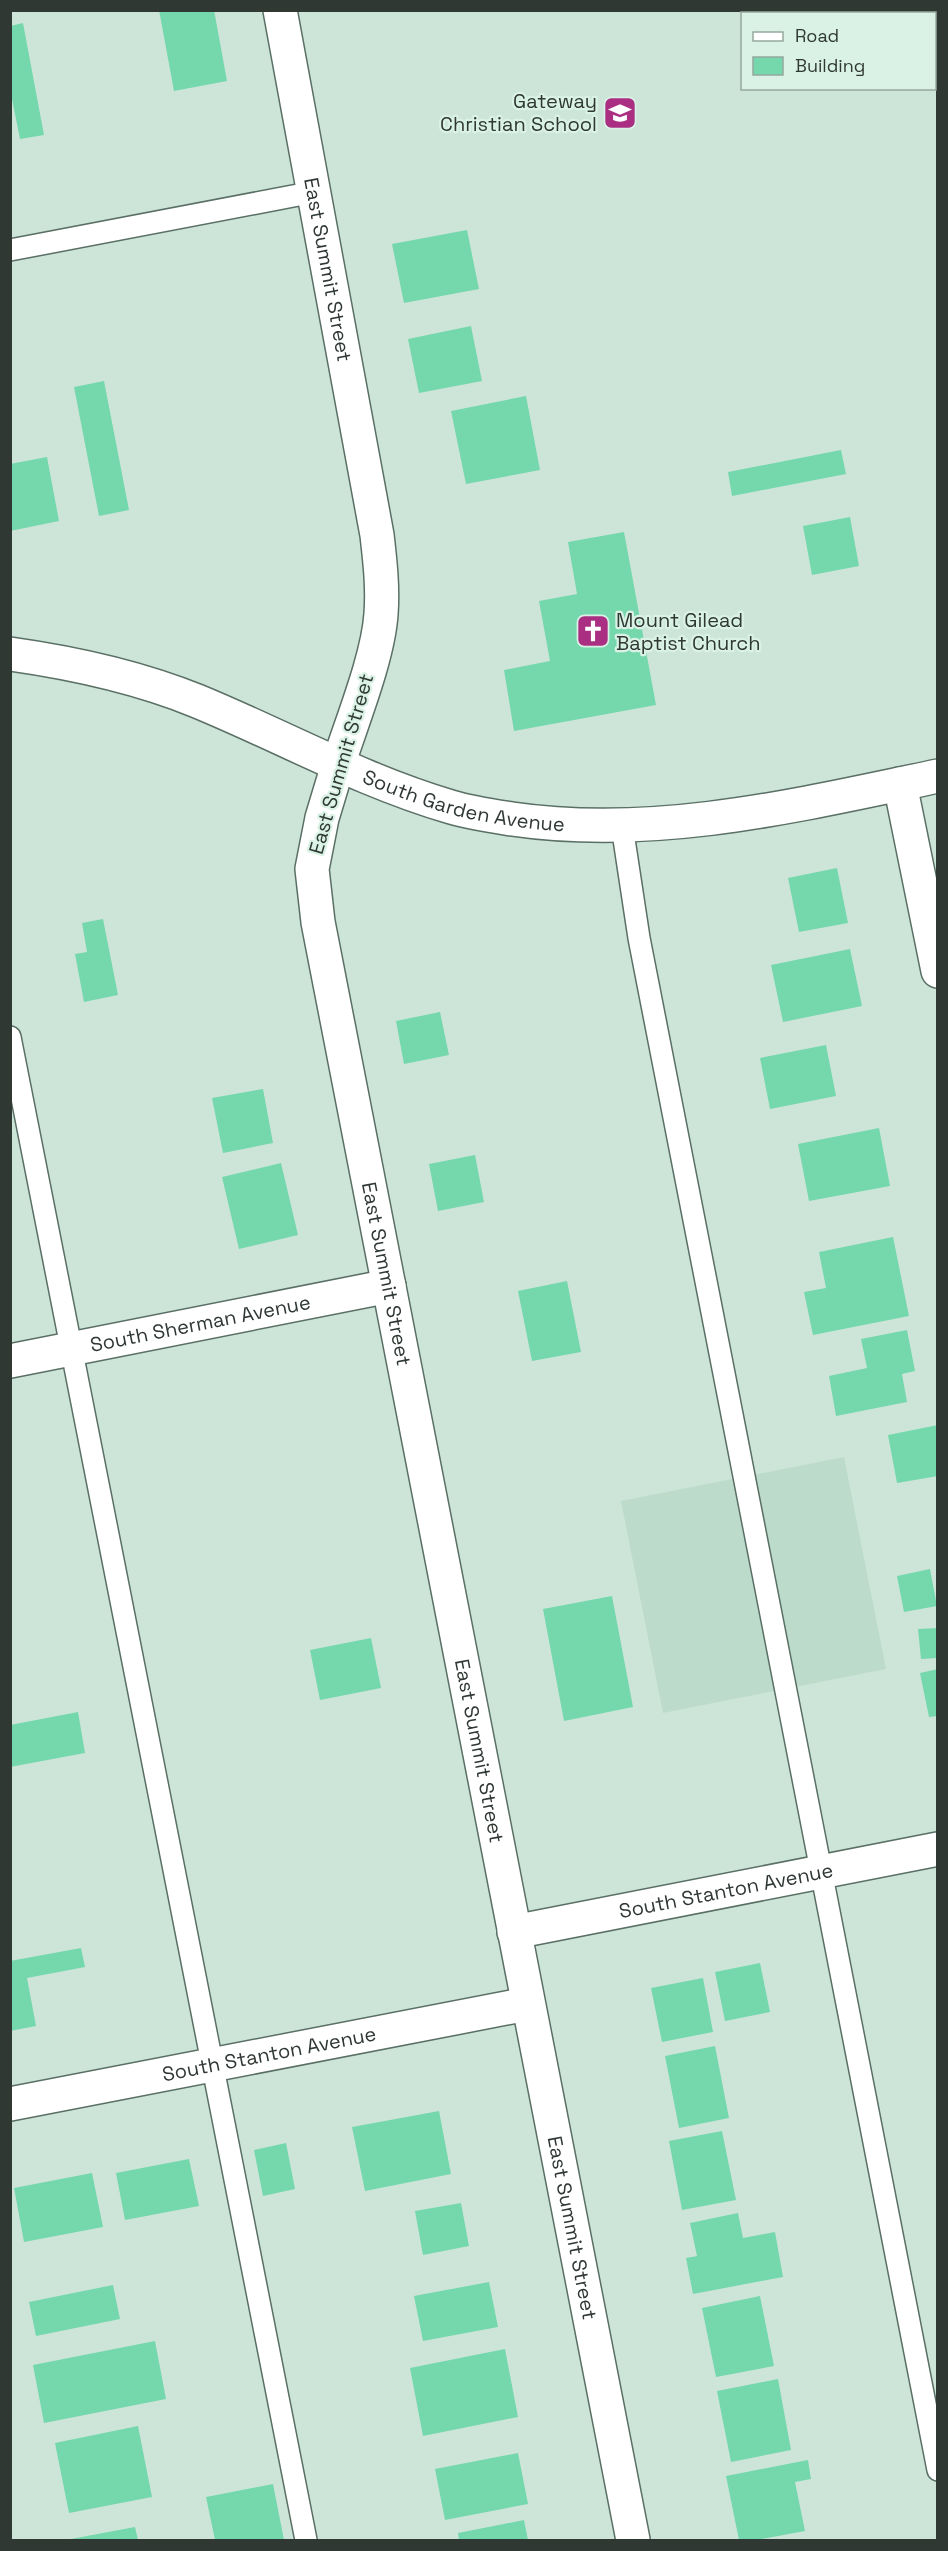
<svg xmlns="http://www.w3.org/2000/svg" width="948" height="2551" font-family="'Space Grotesk',sans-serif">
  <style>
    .built { fill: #bcdbcb }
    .building { fill: #75d7ac }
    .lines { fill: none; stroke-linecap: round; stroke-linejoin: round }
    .lane-casing { stroke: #5a6f65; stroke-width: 24 }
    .street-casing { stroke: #5a6f65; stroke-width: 36 }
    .secondary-casing { stroke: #5a6f65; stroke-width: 36 }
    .lane { stroke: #fff; stroke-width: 21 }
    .street { stroke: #fff; stroke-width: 33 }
    .secondary { stroke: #fff; stroke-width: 33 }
    .labels { text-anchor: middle; stroke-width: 4.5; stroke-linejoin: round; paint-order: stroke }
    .poi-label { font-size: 20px; fill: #2f3833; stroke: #daf2e6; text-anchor: end }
    .street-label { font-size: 20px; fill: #2f3833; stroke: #daf2e6 }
  </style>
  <rect width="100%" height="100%" fill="#cde5d9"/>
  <path class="built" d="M 844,1457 L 886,1669 L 663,1713 L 621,1501 Z"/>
  <path class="building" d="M 159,10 L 214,10 L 227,81 L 174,91 Z
    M 23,23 L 44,135 L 20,139 L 10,89 L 10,26 Z
    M 467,230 L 479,289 L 404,303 L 392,244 Z
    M 471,326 L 482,381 L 419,393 L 408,339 Z
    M 104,381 L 129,510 L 99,516 L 74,387 Z
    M 526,396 L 540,470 L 466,484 L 451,411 Z
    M 841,450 L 846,474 L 732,496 L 728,472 Z
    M 47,457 L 59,521 L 10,531 L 10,464 Z
    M 850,517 L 859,566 L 812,575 L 803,526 Z
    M 624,532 L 656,705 L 514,731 L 504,670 L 550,661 L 539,601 L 577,594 L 568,542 Z
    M 837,868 L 848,923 L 799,932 L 788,878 Z
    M 103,919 L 118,995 L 84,1002 L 75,954 L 87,952 L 82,923 Z
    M 850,949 L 862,1006 L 783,1022 L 771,965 Z
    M 440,1012 L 449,1055 L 404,1064 L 396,1021 Z
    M 826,1045 L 836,1096 L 770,1109 L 760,1058 Z
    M 263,1089 L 273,1143 L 223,1153 L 212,1098 Z
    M 879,1128 L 890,1186 L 809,1201 L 798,1144 Z
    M 475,1155 L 484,1202 L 438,1211 L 429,1164 Z
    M 281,1163 L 298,1235 L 239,1249 L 222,1177 Z
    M 893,1237 L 909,1316 L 813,1335 L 804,1292 L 826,1288 L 819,1252 Z
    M 567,1281 L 581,1352 L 532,1361 L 518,1291 Z
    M 907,1330 L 915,1371 L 902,1374 L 907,1402 L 836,1416 L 829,1376 L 867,1368 L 861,1339 Z
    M 938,1425 L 938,1476 L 897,1483 L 888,1435 Z
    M 930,1569 L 937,1606 L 904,1612 L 897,1576 Z
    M 612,1596 L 633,1707 L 564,1721 L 543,1609 Z
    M 938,1628 L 938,1658 L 921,1659 L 918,1629 Z
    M 371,1638 L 381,1688 L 320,1700 L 310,1650 Z
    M 938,1669 L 938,1716 L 929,1717 L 920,1673 Z
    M 78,1712 L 85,1753 L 10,1767 L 10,1725 Z
    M 81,1948 L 85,1967 L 27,1978 L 36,2026 L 10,2031 L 10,1961 Z
    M 760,1963 L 770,2012 L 725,2021 L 715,1972 Z
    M 703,1978 L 713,2032 L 662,2042 L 651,1988 Z
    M 715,2046 L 729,2118 L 679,2128 L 665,2056 Z
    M 439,2111 L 451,2174 L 365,2191 L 352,2127 Z
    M 722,2131 L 736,2200 L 682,2210 L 669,2141 Z
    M 286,2143 L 295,2189 L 263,2196 L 254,2150 Z
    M 189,2159 L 199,2206 L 125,2220 L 116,2173 Z
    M 92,2173 L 103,2227 L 24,2242 L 14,2188 Z
    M 461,2203 L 469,2246 L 423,2255 L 415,2211 Z
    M 738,2213 L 743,2238 L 775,2232 L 783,2277 L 693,2294 L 686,2258 L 697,2256 L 690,2223 Z
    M 489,2282 L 498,2327 L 423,2341 L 414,2296 Z
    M 113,2285 L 120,2319 L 36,2336 L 29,2302 Z
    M 760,2296 L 774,2366 L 716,2377 L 702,2308 Z
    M 155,2341 L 166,2399 L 44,2423 L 33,2365 Z
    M 505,2349 L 518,2417 L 423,2436 L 410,2368 Z
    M 778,2379 L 791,2450 L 731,2462 L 717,2391 Z
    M 138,2426 L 152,2497 L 69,2513 L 55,2443 Z
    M 518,2453 L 528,2504 L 445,2520 L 435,2469 Z
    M 808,2460 L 811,2479 L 795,2482 L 805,2531 L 756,2540 L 739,2540 L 726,2476 Z
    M 273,2484 L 284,2540 L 215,2540 L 206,2497 Z
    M 524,2520 L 528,2540 L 459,2540 L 458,2533 Z
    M 135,2527 L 138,2540 L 71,2540 L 71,2539 Z"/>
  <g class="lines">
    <defs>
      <path id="lane" d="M 10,250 L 314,192
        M 622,826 L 639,938 L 938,2470
        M 10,1037 L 306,2540"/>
      <g id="street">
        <path id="s1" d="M 280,10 L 377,535 C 380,561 383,587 381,614 C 378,658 352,721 338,765"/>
        <path d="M 900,784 L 938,971"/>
        <path id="s2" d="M 10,1361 L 389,1286"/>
        <path id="s3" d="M 514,1932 L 938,1849"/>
        <path id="s4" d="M 10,2104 L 527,2004"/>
      </g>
      <g id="secondary">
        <path id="s5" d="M 10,654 C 74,663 138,677 197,701 C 282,736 362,781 451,807 C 471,813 492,816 512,819 C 655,840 799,805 938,776"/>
        <path id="s6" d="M 338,765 L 322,818 L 312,869 L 318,922 L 633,2540"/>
      </g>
    </defs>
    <use href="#lane" class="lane-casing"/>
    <use href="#street" class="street-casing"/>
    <use href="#secondary" class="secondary-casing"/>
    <use href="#lane" class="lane"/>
    <use href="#street" class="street"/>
    <use href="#secondary" class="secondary"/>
  </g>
  <defs>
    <symbol id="school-square" viewBox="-11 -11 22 22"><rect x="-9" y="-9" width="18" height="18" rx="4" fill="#aa2f83" stroke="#daf2e6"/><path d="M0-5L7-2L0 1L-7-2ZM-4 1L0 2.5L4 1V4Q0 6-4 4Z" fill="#fff"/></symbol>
    <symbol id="church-square" viewBox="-11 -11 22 22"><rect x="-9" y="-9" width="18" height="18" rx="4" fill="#aa2f83" stroke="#daf2e6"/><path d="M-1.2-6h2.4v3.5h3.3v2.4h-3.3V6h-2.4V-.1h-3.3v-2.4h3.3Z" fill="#fff"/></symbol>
  </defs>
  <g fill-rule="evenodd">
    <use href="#school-square" x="601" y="94" width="38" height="38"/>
    <use href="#church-square" x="574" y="612" width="38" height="38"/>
  </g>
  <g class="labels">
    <g class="poi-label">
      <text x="597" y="108">Gateway<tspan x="597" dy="23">Christian School</tspan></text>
      <text x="616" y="627" text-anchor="start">Mount Gilead<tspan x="616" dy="23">Baptist Church</tspan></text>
    </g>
    <g class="street-label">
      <text dy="7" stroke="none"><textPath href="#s1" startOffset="264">East Summit Street</textPath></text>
      <text transform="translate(341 764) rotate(-74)" y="7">East Summit Street</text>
      <text dy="7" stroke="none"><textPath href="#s5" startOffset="480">South Garden Avenue</textPath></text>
      <text dy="7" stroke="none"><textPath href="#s6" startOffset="519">East Summit Street</textPath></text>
      <text dy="7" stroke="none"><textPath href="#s2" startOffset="194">South Sherman Avenue</textPath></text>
      <text dy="7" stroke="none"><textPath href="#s6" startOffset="1005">East Summit Street</textPath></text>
      <text dy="7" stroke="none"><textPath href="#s3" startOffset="216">South Stanton Avenue</textPath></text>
      <text dy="7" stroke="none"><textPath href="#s4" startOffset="264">South Stanton Avenue</textPath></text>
      <text dy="7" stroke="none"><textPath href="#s6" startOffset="1491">East Summit Street</textPath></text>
    </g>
  </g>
  <rect width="948" height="2551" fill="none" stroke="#2f3833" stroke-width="24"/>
  <rect x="741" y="12" width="195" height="78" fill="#daf2e6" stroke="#96a89e" stroke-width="1.5"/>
  <rect x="753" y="32" width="30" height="9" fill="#ffffff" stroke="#96a89e" stroke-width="1.5"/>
  <text x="795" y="42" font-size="18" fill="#2f3833">Road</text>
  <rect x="753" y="57" width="30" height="18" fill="#75d7ac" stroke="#96a89e" stroke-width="1.5"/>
  <text x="795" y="72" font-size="18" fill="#2f3833">Building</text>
</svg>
